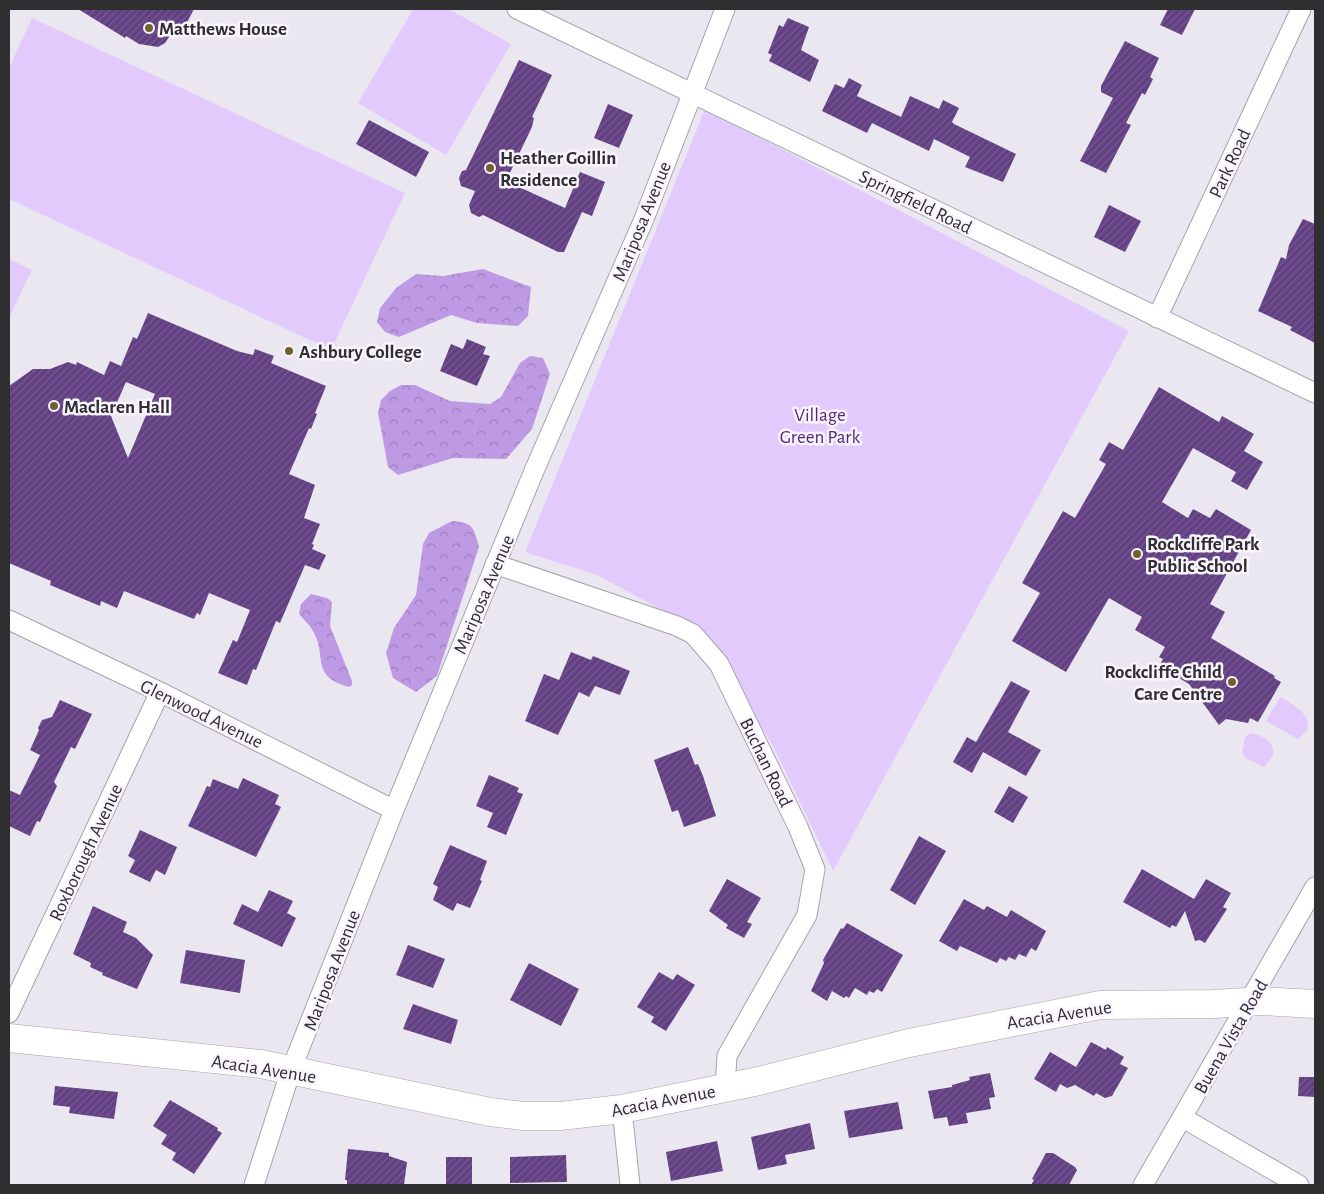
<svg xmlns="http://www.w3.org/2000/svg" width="1324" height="1194" font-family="'Alegreya Sans',sans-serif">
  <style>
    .forest { fill: url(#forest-crowns) }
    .green { fill: #e2cafd }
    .building { fill: url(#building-hatch); fill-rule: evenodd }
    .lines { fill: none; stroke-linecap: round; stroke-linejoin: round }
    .street-casing { stroke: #a6a2ab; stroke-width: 21 }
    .secondary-casing { stroke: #a6a2ab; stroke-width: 29 }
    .street { stroke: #fff; stroke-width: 19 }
    .secondary { stroke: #fff; stroke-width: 28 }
    .poi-dot { fill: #6e612e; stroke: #f9f4fe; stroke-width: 2 }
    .labels { text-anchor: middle; stroke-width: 5; stroke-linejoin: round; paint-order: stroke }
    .poi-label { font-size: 19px; font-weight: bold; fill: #2f2e31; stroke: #f9f4fe; text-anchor: start }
    .street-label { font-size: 19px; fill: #2f2e31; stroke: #f9f4fe }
    .park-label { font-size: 19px; fill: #56267d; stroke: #f9f4fe }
  </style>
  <defs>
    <pattern id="forest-crowns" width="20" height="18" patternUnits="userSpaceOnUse" patternTransform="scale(1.25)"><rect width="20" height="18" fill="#be9ae5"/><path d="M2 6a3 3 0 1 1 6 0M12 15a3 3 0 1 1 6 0" fill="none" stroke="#9b7eba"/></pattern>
    <pattern id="building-hatch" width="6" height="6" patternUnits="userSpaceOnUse" patternTransform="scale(1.25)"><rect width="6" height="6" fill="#624083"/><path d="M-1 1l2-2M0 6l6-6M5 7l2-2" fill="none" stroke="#755a8f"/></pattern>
  </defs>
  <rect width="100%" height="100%" fill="#ebe7f1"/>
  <path class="forest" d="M 483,269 L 531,287 L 528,316 L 518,326 L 477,323 L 451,315 L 399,337 L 385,332 L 377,322 L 380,308 L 396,288 L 416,274 L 443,276 Z
    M 530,356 L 543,358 L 550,374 L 532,429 L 506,459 L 453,458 L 398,475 L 388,467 L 378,413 L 381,400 L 390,391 L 401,385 L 415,385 L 450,401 L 490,404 L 501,397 L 520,363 Z
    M 452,521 C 473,522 474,528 479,547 L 437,676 L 416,692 L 393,678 L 386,653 L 394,628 L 416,595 L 423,544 L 429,533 Z
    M 311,594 L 327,598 L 332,602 L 330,626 L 352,681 L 352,685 L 349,687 C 310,676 327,657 314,633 C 311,626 304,620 299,614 L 301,604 Z"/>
  <path class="green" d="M 413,9 L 449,9 L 511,44 L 446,155 L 358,103 Z
    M 32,18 L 405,193 L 331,350 L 9,199 L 9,68 Z
    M 705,109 L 1129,331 L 833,871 L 772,744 L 699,630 L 597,575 L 525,552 Z
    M 9,259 L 32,270 L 9,318 Z
    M 1280,697 C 1292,704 1313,714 1307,731 L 1298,739 L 1266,721 Z
    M 1250,733 C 1262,735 1275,741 1273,756 L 1264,767 L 1247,759 L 1242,753 L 1245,738 Z"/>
  <path class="building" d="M 78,9 L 194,9 L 182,32 L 173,31 L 165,43 L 158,47 L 139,44 L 126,36 L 125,38 Z
    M 1168,9 L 1195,9 L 1182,35 L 1160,25 Z
    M 788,18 L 809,27 L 801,50 L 819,60 L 810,82 L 769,61 L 772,55 L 768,53 L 779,25 L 783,27 Z
    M 1125,41 L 1159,58 L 1150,77 L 1153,79 L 1145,95 L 1142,93 L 1126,123 L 1131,125 L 1106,173 L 1080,161 L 1113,98 L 1101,92 L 1101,86 Z
    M 519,60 L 552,75 L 532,117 L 534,118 L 532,127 L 506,181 L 565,208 L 580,172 L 605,182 L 592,216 L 582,212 L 564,252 L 558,252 L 483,215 L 479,217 L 471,213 L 469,205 L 475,191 L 461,186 L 459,178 L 462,171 L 466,170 Z
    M 849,78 L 862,85 L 857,96 L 901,117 L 910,96 L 939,109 L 943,100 L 959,108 L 952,122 L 954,124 L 1016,154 L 1003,182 L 965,167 L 970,157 L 934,139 L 929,151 L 872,123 L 867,133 L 822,111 L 835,84 L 844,88 Z
    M 608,104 L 633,115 L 619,148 L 594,138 Z
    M 369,120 L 429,152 L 416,177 L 356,144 Z
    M 1109,205 L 1141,221 L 1125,252 L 1094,237 Z
    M 1303,219 L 1315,224 L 1315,343 L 1290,330 L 1292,327 L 1258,311 L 1281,257 L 1286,259 L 1289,245 Z
    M 148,313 L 237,351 L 253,355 L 255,349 L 274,356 L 271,363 L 326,386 L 315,413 L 317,414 L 311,429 L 309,428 L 289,474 L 315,485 L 304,518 L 320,524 L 312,544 L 314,545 L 312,549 L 326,555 L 319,570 L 305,565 L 280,623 L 276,621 L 256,670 L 253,669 L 247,685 L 218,673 L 233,640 L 237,642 L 250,610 L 209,593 L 200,615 L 197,613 L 194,619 L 124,591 L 117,608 L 101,601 L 100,606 L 50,585 L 51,581 L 9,563 L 9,386 L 33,369 L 50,369 L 68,362 L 76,365 L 77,362 L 104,375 L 110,361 L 121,366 L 133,337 L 137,339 ZM 126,382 L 155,394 L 128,458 L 111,416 Z
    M 467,339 L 486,347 L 483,354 L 490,356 L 477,386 L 440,371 L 451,344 L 463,349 Z
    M 1159,387 L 1219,422 L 1222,416 L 1254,434 L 1244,451 L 1263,462 L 1247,490 L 1231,481 L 1236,472 L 1193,448 L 1162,502 L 1188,518 L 1193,509 L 1210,518 L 1216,509 L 1251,530 L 1210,604 L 1225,612 L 1211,638 L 1275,676 L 1274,678 L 1281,682 L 1258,722 L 1250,718 L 1248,723 L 1226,719 L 1219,725 L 1189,684 L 1159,666 L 1163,659 L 1159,657 L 1165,647 L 1135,630 L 1142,617 L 1109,598 L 1066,672 L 1012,641 L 1040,593 L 1022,583 L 1063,511 L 1075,518 L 1106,464 L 1099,460 L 1109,442 L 1123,450 Z
    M 571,652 L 591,660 L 593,656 L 630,671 L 620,695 L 595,686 L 589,697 L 579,692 L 558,735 L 525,721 L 544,674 L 559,680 Z
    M 1011,681 L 1030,691 L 1008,732 L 1041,750 L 1026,776 L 983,752 L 972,773 L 953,762 L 967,737 L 976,742 Z
    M 60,700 L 92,714 L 75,749 L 71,747 L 54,782 L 57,786 L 40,822 L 37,821 L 30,836 L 9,826 L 9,790 L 20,795 L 40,755 L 30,750 L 39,730 L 38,728 L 42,720 L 52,717 Z
    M 688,747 L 695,765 L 698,764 L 703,776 L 716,816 L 684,827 L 678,810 L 672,812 L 654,760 Z
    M 489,775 L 519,788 L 517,792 L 523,794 L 506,835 L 487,827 L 493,813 L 476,806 Z
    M 243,778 L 279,795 L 275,804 L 281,807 L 256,857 L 188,826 L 207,786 L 210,787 L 213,779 L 238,789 Z
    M 1009,786 L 1028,797 L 1013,823 L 994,812 Z
    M 140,830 L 177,847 L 165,875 L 156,870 L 150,882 L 129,872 L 135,860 L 128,856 Z
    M 919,836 L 946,851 L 915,905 L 890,890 Z
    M 450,845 L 487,861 L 480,880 L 482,881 L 470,908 L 457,903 L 453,911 L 433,900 L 438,887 L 433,884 Z
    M 1142,869 L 1194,899 L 1206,879 L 1231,893 L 1223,907 L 1227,909 L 1205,943 L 1200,940 L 1195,941 L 1185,911 L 1176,927 L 1172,925 L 1170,928 L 1123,902 Z
    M 727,879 L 761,898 L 747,922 L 752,924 L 744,938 L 726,928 L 728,925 L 709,911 Z
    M 269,890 L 293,901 L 287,913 L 296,918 L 282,947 L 233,924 L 242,904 L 258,912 Z
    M 964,899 L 984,910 L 987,906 L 1007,917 L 1011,910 L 1046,931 L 1036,951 L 1031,948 L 1026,957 L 1019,954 L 1015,960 L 1009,957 L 1006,961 L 1000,958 L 997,963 L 960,946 L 957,951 L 939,941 Z
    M 93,906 L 127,922 L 123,932 L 136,938 L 153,955 L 137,989 L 102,975 L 103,973 L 90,967 L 91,963 L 73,954 Z
    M 847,923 L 903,955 L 882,992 L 877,989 L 874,993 L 869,991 L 867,995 L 855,988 L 849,998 L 846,996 L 844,998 L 832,991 L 827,1001 L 811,991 L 824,963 L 823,960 L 841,928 L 843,929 Z
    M 408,945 L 445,959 L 433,988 L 396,975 Z
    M 186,950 L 245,960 L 240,993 L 180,983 Z
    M 529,963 L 579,989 L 561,1026 L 510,1000 Z
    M 659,972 L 673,980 L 677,974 L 695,985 L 666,1031 L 651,1022 L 654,1017 L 637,1007 Z
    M 413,1004 L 458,1020 L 451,1044 L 403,1029 Z
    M 1091,1042 L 1106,1050 L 1107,1047 L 1124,1057 L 1120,1064 L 1128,1068 L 1112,1096 L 1105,1098 L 1096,1093 L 1094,1096 L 1075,1085 L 1067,1088 L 1060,1084 L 1056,1092 L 1034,1079 L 1050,1052 L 1076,1067 Z
    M 990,1073 L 995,1097 L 989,1098 L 991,1109 L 966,1113 L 968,1123 L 949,1126 L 947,1117 L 934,1119 L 928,1091 L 952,1087 L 952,1085 L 970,1080 L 969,1077 Z
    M 1299,1077 L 1315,1077 L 1315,1097 L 1298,1096 Z
    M 55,1086 L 118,1092 L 114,1119 L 69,1113 L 70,1107 L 53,1105 Z
    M 170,1100 L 218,1128 L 217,1130 L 222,1133 L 194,1174 L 172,1160 L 176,1153 L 161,1144 L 167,1135 L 153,1126 Z
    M 898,1102 L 903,1129 L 849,1138 L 844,1111 Z
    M 810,1123 L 815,1149 L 785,1155 L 787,1164 L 758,1170 L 751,1137 Z
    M 717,1141 L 723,1171 L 671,1181 L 666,1152 Z
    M 348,1149 L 389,1153 L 389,1156 L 407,1162 L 404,1185 L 347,1185 L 347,1180 L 345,1180 Z
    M 1046,1153 L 1053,1153 L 1075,1167 L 1077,1170 L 1069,1185 L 1031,1185 L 1034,1180 L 1032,1179 Z
    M 566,1155 L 567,1182 L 510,1183 L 510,1157 Z
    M 446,1157 L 472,1157 L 472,1185 L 446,1185 Z"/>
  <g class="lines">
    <defs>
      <path id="street" d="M 517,9 L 1315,393
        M 1157,318 L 1301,9
        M 495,564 L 677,626 L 693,634 L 719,664 L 798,827 L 815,869 L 807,915 L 727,1056 L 725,1087
        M 9,620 L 160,692 L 394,810
        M 9,1013 L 160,692
        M 622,1109 L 630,1185
        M 1183,1118 L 1299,1185
        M 254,1185 L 291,1070 L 394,810 L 534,471 L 644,219 L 725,9
        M 1143,1185 L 1315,887"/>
      <path id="secondary" d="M 9,1038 L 261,1064 L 490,1112 L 523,1116 L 560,1116 L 622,1109 L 759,1081 L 909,1043 L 1100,1005 L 1214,1004 L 1262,1001 L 1315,1004"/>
    </defs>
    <use href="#street" class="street-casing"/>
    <use href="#secondary" class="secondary-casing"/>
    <use href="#street" class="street"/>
    <use href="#secondary" class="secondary"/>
  </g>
  <g class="poi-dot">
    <circle cx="149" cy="28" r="5"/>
    <circle cx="490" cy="168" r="5"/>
    <circle cx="289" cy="351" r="5"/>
    <circle cx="54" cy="406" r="5"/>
    <circle cx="1137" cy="554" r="5"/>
    <circle cx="1232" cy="682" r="5"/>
  </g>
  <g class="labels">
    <g class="poi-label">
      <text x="159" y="35">Matthews House</text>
      <text x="500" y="164">Heather Goillin<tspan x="500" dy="22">Residence</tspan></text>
      <text x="299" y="358">Ashbury College</text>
      <text x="64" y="413">Maclaren Hall</text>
      <text x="1147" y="550">Rockcliffe Park<tspan x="1147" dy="22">Public School</tspan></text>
      <text x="1222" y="678" text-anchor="end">Rockcliffe Child<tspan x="1222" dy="22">Care Centre</tspan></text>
    </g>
    <g class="street-label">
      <text transform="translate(1229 163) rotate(-65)" y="7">Park Road</text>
      <text transform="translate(916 201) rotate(26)" y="7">Springfield Road</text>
      <text transform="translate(641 221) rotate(-68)" y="7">Mariposa Avenue</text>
      <text transform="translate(483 594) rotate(-67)" y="7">Mariposa Avenue</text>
      <text transform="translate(202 713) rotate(26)" y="7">Glenwood Avenue</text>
      <text transform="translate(767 762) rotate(64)" y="7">Buchan Road</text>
      <text transform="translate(85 852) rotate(-65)" y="7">Roxborough Avenue</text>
      <text transform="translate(331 970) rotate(-69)" y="7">Mariposa Avenue</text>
      <text transform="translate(1059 1014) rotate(-9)" y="7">Acacia Avenue</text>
      <text transform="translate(1230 1036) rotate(-60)" y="7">Buena Vista Road</text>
      <text transform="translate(264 1068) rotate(9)" y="7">Acacia Avenue</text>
      <text transform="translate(663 1100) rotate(-11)" y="7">Acacia Avenue</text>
    </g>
    <g class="park-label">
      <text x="820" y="421">Village<tspan x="820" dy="22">Green Park</tspan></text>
    </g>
  </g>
  <rect width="1324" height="1194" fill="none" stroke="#2f2e31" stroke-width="20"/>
</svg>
